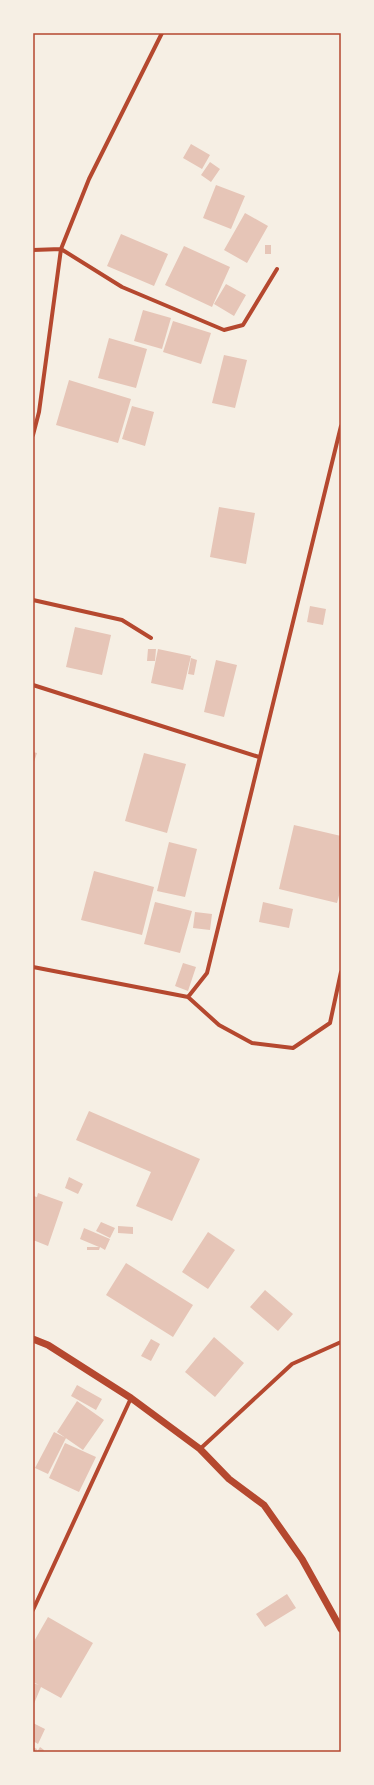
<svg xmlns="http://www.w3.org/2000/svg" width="374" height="1785" font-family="Commissioner,sans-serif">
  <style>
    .building { fill: #e6c5b7 }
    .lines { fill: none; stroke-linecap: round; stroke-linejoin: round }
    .minor { stroke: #b5482f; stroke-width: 4 }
    .tertiary { stroke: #b5482f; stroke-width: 7 }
    .neatline { fill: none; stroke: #b5482f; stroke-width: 1.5 }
  </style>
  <rect width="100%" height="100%" fill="#f6efe4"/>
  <path class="building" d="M 191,144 L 210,155 L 202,169 L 183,158 Z
    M 210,162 L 220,169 L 211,182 L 201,175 Z
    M 216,185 L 245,196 L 231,229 L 203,218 Z
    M 245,213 L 268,226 L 247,263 L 224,250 Z
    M 121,234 L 168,254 L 154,286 L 107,266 Z
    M 265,245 L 271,245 L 271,254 L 265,254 Z
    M 184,246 L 230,267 L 212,307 L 165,285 Z
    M 226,284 L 246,295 L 234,316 L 214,304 Z
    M 143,310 L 171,318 L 162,349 L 134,341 Z
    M 173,321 L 211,333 L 201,364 L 163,352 Z
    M 109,338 L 147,349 L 136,388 L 98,378 Z
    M 224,355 L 247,360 L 235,408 L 212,403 Z
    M 69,380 L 131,399 L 118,443 L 56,425 Z
    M 132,406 L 154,412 L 145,446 L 122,439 Z
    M 219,507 L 255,513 L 246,564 L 210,557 Z
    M 310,606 L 326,609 L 323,625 L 307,622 Z
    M 75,627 L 111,635 L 102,675 L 66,667 Z
    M 148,649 L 156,649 L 155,661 L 147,661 Z
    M 158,649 L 191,656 L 183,690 L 151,683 Z
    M 191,658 L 197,660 L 194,675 L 188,674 Z
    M 216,660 L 237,665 L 224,717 L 204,712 Z
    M 33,752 L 37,753 L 33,765 Z
    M 144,753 L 186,764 L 167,833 L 125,821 Z
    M 294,825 L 341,836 L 341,888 L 337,903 L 279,889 Z
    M 169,842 L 197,849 L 185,897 L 157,891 Z
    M 94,871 L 154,887 L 142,935 L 81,920 Z
    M 155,902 L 192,911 L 180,953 L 144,944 Z
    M 263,902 L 293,909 L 289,928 L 259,922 Z
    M 195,912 L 212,914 L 210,930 L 193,928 Z
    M 183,963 L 196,967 L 188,991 L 175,986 Z
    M 89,1111 L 200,1159 L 172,1221 L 136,1206 L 151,1172 L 76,1140 Z
    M 69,1177 L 83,1184 L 78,1194 L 65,1188 Z
    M 38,1193 L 63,1202 L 48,1246 L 33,1240 L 33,1196 L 37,1197 Z
    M 101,1222 L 115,1228 L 110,1238 L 96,1231 Z
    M 118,1226 L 133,1227 L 133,1234 L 118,1233 Z
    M 84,1228 L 110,1239 L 105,1250 L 100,1247 L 99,1250 L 87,1250 L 87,1247 L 99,1247 L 80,1239 Z
    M 208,1232 L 235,1250 L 208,1289 L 182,1272 Z
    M 126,1263 L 193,1305 L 173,1337 L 106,1295 Z
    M 265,1290 L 293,1314 L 278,1331 L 250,1307 Z
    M 214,1337 L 244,1363 L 215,1397 L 185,1372 Z
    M 151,1339 L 160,1344 L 151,1361 L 141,1356 Z
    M 77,1385 L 102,1399 L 96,1410 L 71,1396 Z
    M 77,1401 L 104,1420 L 83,1450 L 57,1432 Z
    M 54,1432 L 66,1438 L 48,1474 L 35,1468 Z
    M 65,1443 L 96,1457 L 79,1492 L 49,1478 Z
    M 287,1594 L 296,1608 L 265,1627 L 256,1614 Z
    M 48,1617 L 93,1643 L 61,1698 L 41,1687 L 33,1706 L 33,1683 L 39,1685 L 33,1682 L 33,1643 Z
    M 33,1723 L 45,1729 L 38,1744 L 33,1741 Z
    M 33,1747 L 37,1749 L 36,1752 L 33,1752 Z
    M 40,1747 L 44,1750 L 43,1752 L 37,1752 Z"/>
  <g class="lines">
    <path class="minor" d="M 33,250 L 61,249 L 122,287 L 224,330 L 243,325 L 277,269
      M 33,435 L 39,412 L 61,249 L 89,179 L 162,33
      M 33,600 L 122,620 L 151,638
      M 33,685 L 259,757
      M 33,967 L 188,997 L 219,1025 L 252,1043 L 293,1048 L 330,1023 L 341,972
      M 188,997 L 207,973 L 341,426
      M 200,1449 L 292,1364 L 341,1342
      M 33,1610 L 131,1398"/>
    <path class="tertiary" d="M 33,1339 L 48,1345 L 131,1398 L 200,1449 L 229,1479 L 264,1505 L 302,1559 L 341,1629"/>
  </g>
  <rect width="374" height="1785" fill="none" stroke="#f6efe4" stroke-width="68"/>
  <rect x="34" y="34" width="306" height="1717" class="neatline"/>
</svg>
